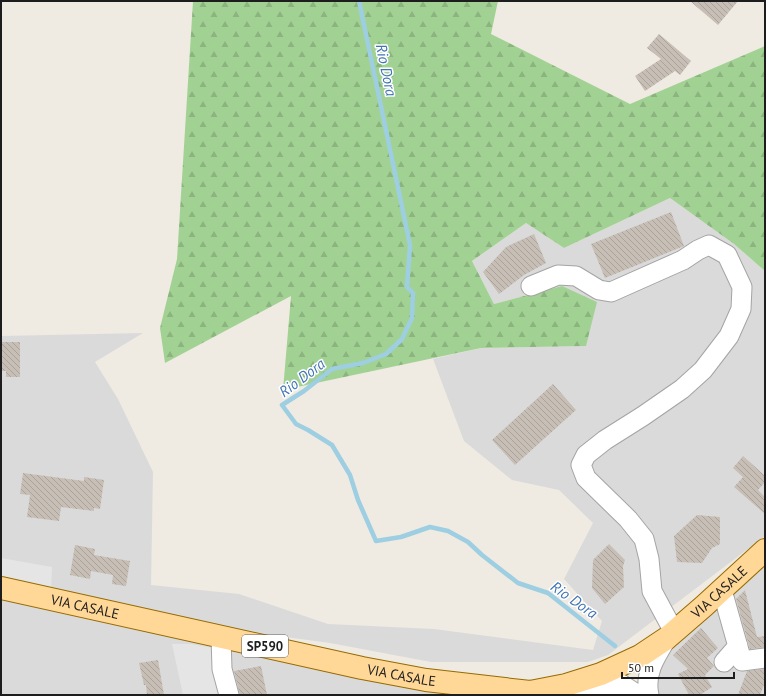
<svg xmlns="http://www.w3.org/2000/svg" width="766" height="696" font-family="'PT Sans',sans-serif">
  <style>
    .residential { fill: #dbdada }
    .forest { fill: url(#forest-firs) }
    .parking { fill: #e5e5e5 }
    .lines { fill: none; stroke-linecap: round; stroke-linejoin: round }
    .stream { stroke: #9ecee1; stroke-width: 4.5 }
    .building { fill: url(#building-back-hatch) }
    .minor-casing { stroke: #a4a4a4; stroke-width: 21 }
    .major-casing { stroke: #966b00; stroke-width: 24 }
    .minor { stroke: #fff; stroke-width: 19 }
    .major { stroke: #ffd797; stroke-width: 22 }
    .labels { text-anchor: middle; stroke-width: 3; stroke-linejoin: round; paint-order: stroke }
    .shield { fill: #fff; stroke: #616161; stroke-width: 1 }
    .shield-label { font-size: 13px; font-weight: bold; fill: #1d1d1d }
    .street-label { font-size: 14px; fill: #1d1d1d; stroke: #fff }
    .water-label { font-size: 15px; font-style: italic; fill: #4275b4; stroke: #fff }
  </style>
  <defs>
    <pattern id="forest-firs" width="22" height="20" patternUnits="userSpaceOnUse"><rect width="22" height="20" fill="#a2d293"/><path d="M5 1l3.5 6h-7zM16 11l3.5 6h-7z" fill="#8bb47e"/></pattern>
    <pattern id="building-back-hatch" width="6" height="6" patternUnits="userSpaceOnUse"><rect width="6" height="6" fill="#c7beb5"/><path d="M-1 5l2 2M0 0l6 6M5-1l2 2" fill="none" stroke="#aaa39b"/></pattern>
  </defs>
  <rect width="100%" height="100%" fill="#efebe2"/>
  <path class="residential" d="M 670,198 L 734,244 L 765,271 L 765,536 L 608,655 L 588,662 L 431,662 L 330,643 L 220,628 L 1,585 L 1,336 L 143,333 L 95,362 L 118,399 L 153,472 L 151,585 L 239,594 L 328,624 L 434,629 L 593,650 L 602,621 L 564,579 L 593,523 L 559,490 L 512,480 L 464,441 L 433,359 L 481,348 L 586,346 L 562,286 L 494,304 L 472,261 L 526,223 L 564,248 Z
    M 765,564 L 765,695 L 656,695 L 658,660 Z
    M 1,599 L 113,624 L 449,695 L 1,695 Z"/>
  <path class="forest" d="M 193,1 L 498,1 L 491,34 L 630,104 L 765,46 L 765,271 L 734,244 L 670,198 L 564,248 L 526,223 L 472,261 L 494,304 L 562,286 L 597,302 L 586,346 L 481,348 L 283,390 L 291,296 L 165,363 L 160,328 L 177,259 Z"/>
  <path class="parking" d="M 1,558 L 52,567 L 51,593 L 1,582 Z
    M 172,644 L 191,644 L 213,648 L 221,695 L 183,695 Z"/>
  <g class="lines">
    <path class="stream" d="M 359,1 L 410,245 L 407,287 L 413,293 L 412,318 L 402,339 L 386,354 L 363,363 L 332,369 L 304,391 L 282,405 L 296,424 L 308,430 L 332,445 L 350,475 L 358,500 L 376,541 L 401,537 L 430,527 L 448,531 L 468,542 L 482,555 L 518,583 L 548,593 L 615,646"/>
  </g>
  <path class="building" d="M 690,1 L 738,1 L 718,25 Z
    M 659,34 L 691,61 L 680,75 L 675,71 L 645,91 L 635,76 L 661,59 L 647,48 Z
    M 671,212 L 684,246 L 605,278 L 591,244 Z
    M 534,234 L 546,263 L 524,275 L 499,294 L 483,272 L 506,247 Z
    M 1,342 L 20,342 L 20,377 L 6,377 L 6,371 L 1,371 Z
    M 553,384 L 576,410 L 515,465 L 492,440 Z
    M 743,456 L 765,476 L 765,482 L 758,490 L 765,497 L 765,514 L 734,487 L 743,477 L 733,468 Z
    M 23,473 L 84,481 L 84,477 L 104,480 L 100,509 L 94,508 L 94,511 L 61,507 L 59,521 L 27,517 L 30,495 L 20,494 Z
    M 697,515 L 720,517 L 720,544 L 712,548 L 702,563 L 677,562 L 674,536 Z
    M 609,544 L 625,560 L 623,566 L 624,587 L 605,604 L 592,588 L 593,560 Z
    M 75,545 L 95,549 L 94,555 L 130,561 L 126,586 L 112,584 L 113,575 L 91,571 L 90,579 L 70,575 Z
    M 745,590 L 757,637 L 765,636 L 765,647 L 750,649 L 736,599 Z
    M 701,628 L 718,648 L 707,658 L 714,666 L 705,675 L 712,687 L 700,695 L 689,695 L 678,674 L 688,669 L 673,655 Z
    M 158,660 L 164,695 L 147,695 L 146,685 L 144,685 L 139,663 Z
    M 261,666 L 267,695 L 240,695 L 234,671 Z
    M 765,669 L 765,682 L 760,695 L 738,695 L 747,671 Z"/>
  <g class="lines">
    <defs>
      <path id="minor" d="M 531,286 L 558,275 L 576,276 L 599,290 L 611,292 L 683,260 L 698,250 L 709,245 L 727,255 L 742,287 L 741,309 L 729,336 L 703,370 L 682,389 L 643,416 L 605,440 L 586,455 L 581,465 L 586,478 L 628,519 L 644,539 L 649,559 L 652,591 L 674,632
        M 722,590 L 742,661 L 765,658
        M 221,637 L 222,669 L 229,695
        M 724,662 L 738,646
        M 601,674 L 621,684 L 638,695
        M 561,694 L 585,690 L 610,695
        M 649,695 C 644,673 656,656 667,638"/>
      <g id="major">
        <path id="s1" d="M 1,588 L 362,668 L 426,680 L 530,692 L 566,685 L 601,674 L 640,656 L 667,638 L 704,606 L 765,550"/>
      </g>
    </defs>
    <use href="#minor" class="minor-casing"/>
    <use href="#major" class="major-casing"/>
    <use href="#minor" class="minor"/>
    <use href="#major" class="major"/>
  </g>
  <g class="labels">
    <rect class="shield" x="242" y="635" width="46" height="22" rx="3"/>
    <g class="shield-label">
      <text x="265" y="651">SP590</text>
    </g>
    <g class="street-label">
      <text dy="5" stroke="none"><textPath href="#s1" startOffset="758">VIA CASALE</textPath></text>
      <text dy="5" stroke="none"><textPath href="#s1" startOffset="86">VIA CASALE</textPath></text>
      <text dy="5" stroke="none"><textPath href="#s1" startOffset="410">VIA CASALE</textPath></text>
    </g>
    <g class="water-label">
      <text transform="translate(386 70) rotate(78)" y="5">Rio Dora</text>
      <text transform="translate(302 378) rotate(-37)" y="5">Rio Dora</text>
      <text transform="translate(574 600) rotate(35)" y="5">Rio Dora</text>
    </g>
  </g>
  <rect width="766" height="696" fill="none" stroke="#1d1d1d" stroke-width="4"/>
  <path d="M622 672v6h112v-6" fill="none" stroke="#1d1d1d" stroke-width="2"/>
  <text x="628" y="672" font-size="12" fill="#1d1d1d" stroke="#ffffff" stroke-width="3" paint-order="stroke">50 m</text>
</svg>
